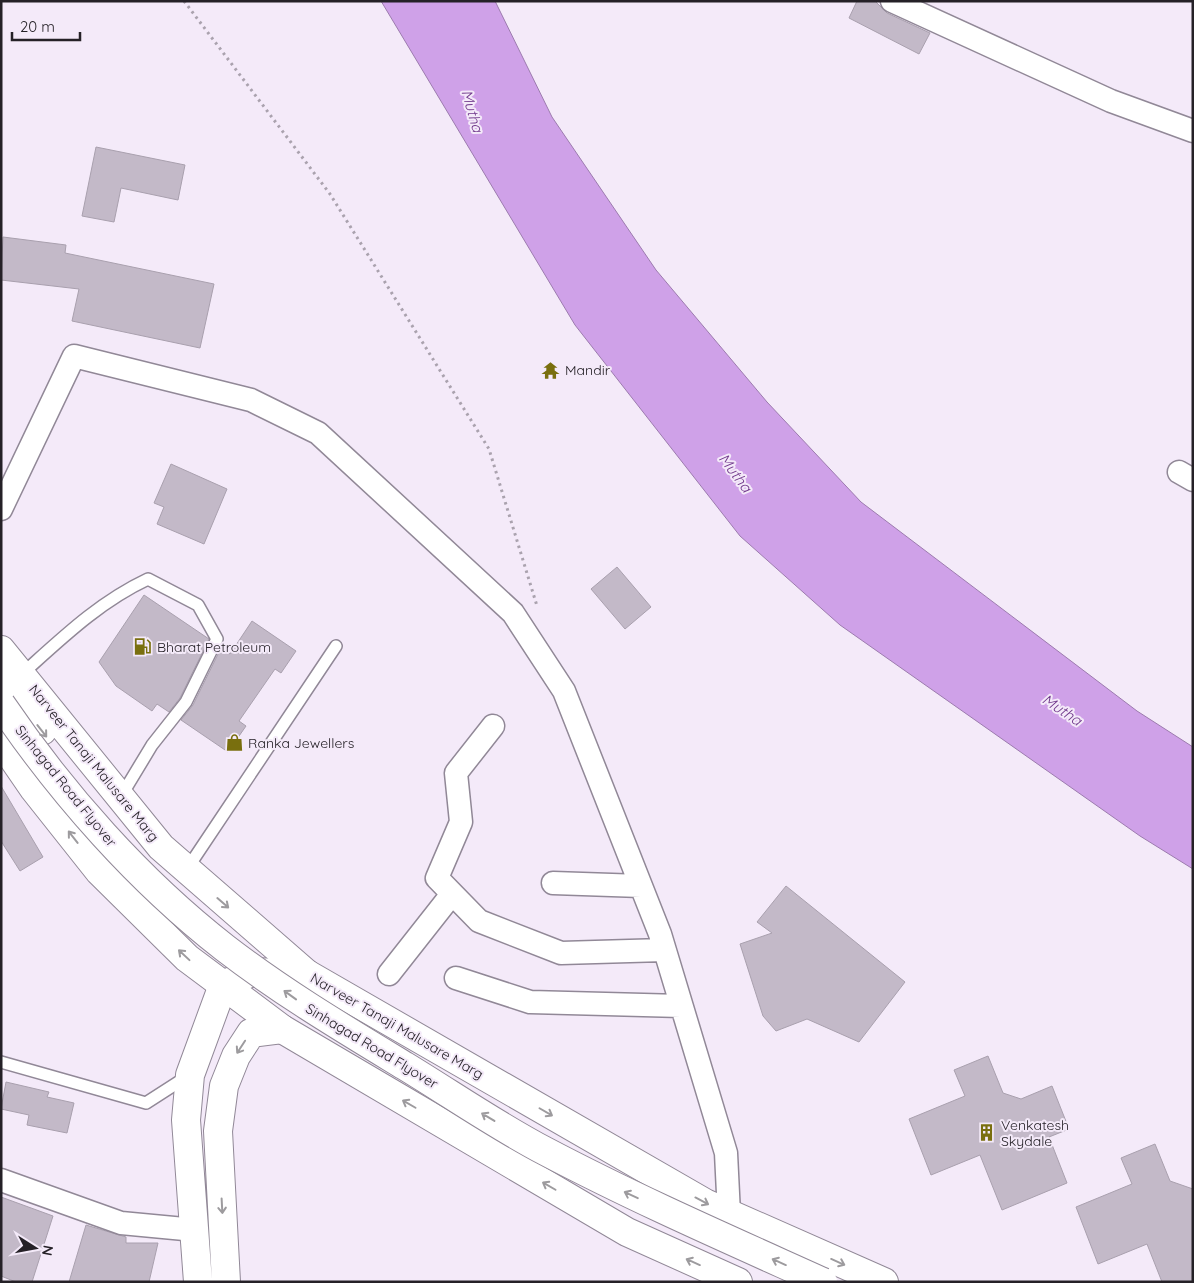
<svg xmlns="http://www.w3.org/2000/svg" width="1194" height="1283" font-family="Quicksand,sans-serif">
  <style>
    .water { fill: #cfa1e8; stroke: #9c7bae }
    .building { fill: #c3b9c8; stroke: #a9a0ae }
    .lines { fill: none; stroke-linecap: round; stroke-linejoin: round }
    .service-casing { stroke: #918897; stroke-width: 14 }
    .minor-casing { stroke: #918897; stroke-width: 25 }
    .tertiary-casing { stroke: #918897; stroke-width: 30 }
    .primary-casing { stroke: #918897; stroke-width: 30 }
    .path { stroke: #aaa2ae; stroke-width: 3; stroke-dasharray: 2.5 4; stroke-linecap: butt }
    .service { stroke: #fff; stroke-width: 11 }
    .minor { stroke: #fff; stroke-width: 22 }
    .tertiary { stroke: #fff; stroke-width: 28 }
    .primary { stroke: #fff; stroke-width: 28 }
    .primary-bridge-casing { stroke: #918897; stroke-width: 30; stroke-linecap: butt }
    .primary-bridge { stroke: #fff; stroke-width: 28 }
    .oneway { stroke: #9d9b9e }
    .labels { text-anchor: middle; stroke-width: 4; stroke-linejoin: round; paint-order: stroke }
    .poi-label { font-size: 14px; fill: #252127; stroke: #f4eaf9; text-anchor: start }
    .street-label { font-size: 14px; fill: #252127; stroke: #f4eaf9 }
    .water-label { font-size: 15px; font-style: italic; fill: #70388b; stroke: #f4eaf9 }
  </style>
  <rect width="100%" height="100%" fill="#f4eaf9"/>
  <path class="water" d="M 381,1 L 495,1 L 552,117 L 656,270 L 767,402 L 861,502 L 1137,711 L 1193,747 L 1193,869 L 1140,836 L 840,625 L 740,536 L 575,325 Z"/>
  <path class="building" d="M 857,1 L 875,1 L 887,13 L 930,33 L 919,54 L 849,18 Z
    M 96,147 L 185,165 L 178,200 L 121,188 L 114,222 L 82,216 Z
    M 3,237 L 66,245 L 65,253 L 214,284 L 200,348 L 72,321 L 79,289 L 1,280 Z
    M 171,464 L 227,489 L 204,544 L 157,524 L 164,507 L 154,503 Z
    M 617,567 L 651,607 L 625,629 L 591,589 Z
    M 144,595 L 209,639 L 180,698 L 169,712 L 157,704 L 152,711 L 116,686 L 99,662 Z
    M 252,621 L 296,651 L 281,673 L 275,669 L 239,721 L 246,726 L 228,752 L 181,720 L 193,705 L 221,648 L 230,654 Z
    M 1,786 L 43,857 L 20,871 L 1,841 Z
    M 786,886 L 905,982 L 859,1042 L 807,1019 L 776,1031 L 763,1016 L 740,944 L 772,933 L 757,922 Z
    M 988,1056 L 1003,1093 L 1021,1099 L 1052,1086 L 1069,1129 L 1049,1137 L 1067,1183 L 1002,1210 L 980,1155 L 931,1175 L 909,1119 L 965,1096 L 954,1070 Z
    M 6,1082 L 49,1092 L 47,1097 L 74,1103 L 67,1133 L 27,1125 L 29,1115 L 1,1109 Z
    M 1155,1144 L 1170,1181 L 1193,1189 L 1193,1282 L 1162,1282 L 1147,1244 L 1098,1264 L 1076,1207 L 1132,1184 L 1121,1158 Z
    M 1,1197 L 53,1216 L 32,1282 L 16,1282 L 1,1276 Z
    M 86,1225 L 126,1237 L 126,1243 L 158,1243 L 149,1282 L 69,1282 Z"/>
  <g class="lines">
    <defs>
      <path id="service" d="M 22,674 C 62,638 99,602 148,579 L 198,605 L 217,639 L 186,702 L 152,745 L 120,798
        M 187,869 L 336,646
        M 1,1062 L 146,1103 L 188,1076"/>
      <path id="minor" d="M 892,1 L 1111,101 L 1193,131
        M 1179,472 L 1193,480
        M 1,509 L 74,356 L 251,400 L 318,433 L 513,613 L 564,691 L 660,934 L 726,1153 L 729,1214
        M 493,726 L 456,773 L 461,822 L 437,878 L 479,921 L 561,953 L 664,950
        M 553,883 L 641,886
        M 389,974 L 452,894
        M 456,978 L 530,1002 L 681,1006
        M 1,1180 L 121,1223 L 195,1230"/>
      <path id="tertiary" d="M 198,1282 L 186,1120 L 190,1075 L 223,985 L 252,972 L 307,974
        M 226,1282 L 218,1131 L 224,1086 L 236,1056 L 251,1033 L 282,1029"/>
      <path id="primary" d="M 1,650 L 161,847 L 307,974 L 705,1203 L 884,1282
        M 1,679 L 42,731
        M 1,741 L 34,789 L 99,871 L 187,958 L 282,1029 L 627,1232 L 738,1282"/>
    </defs>
    <use href="#service" class="service-casing"/>
    <use href="#minor" class="minor-casing"/>
    <use href="#tertiary" class="tertiary-casing"/>
    <use href="#primary" class="primary-casing"/>
    <path class="path" d="M 184,1 L 330,194 L 489,449 L 537,606"/>
    <use href="#service" class="service"/>
    <use href="#minor" class="minor"/>
    <use href="#tertiary" class="tertiary"/>
    <use href="#primary" class="primary"/>
    <defs>
      <path id="primary-bridge" d="M 1,704 C 62,794 139,881 225,948 C 282,992 344,1029 405,1066 C 451,1094 497,1126 545,1151 C 636,1199 730,1240 823,1282"/>
    </defs>
    <use href="#primary-bridge" class="primary-bridge-casing"/>
    <use href="#primary-bridge" class="primary-bridge"/>
  </g>
  <defs><path id="oneway-shaft" d="M-6 0H5M1.5-3L5.5 0L1.5 3" fill="none" stroke-width="1.6" stroke-linecap="round" stroke-linejoin="round" transform="scale(1.25)"/></defs>
  <g class="oneway">
    <use href="#oneway-shaft" transform="translate(42 731) rotate(52)"/>
    <use href="#oneway-shaft" transform="translate(73 837) rotate(-128)"/>
    <use href="#oneway-shaft" transform="translate(223 903) rotate(41)"/>
    <use href="#oneway-shaft" transform="translate(184 955) rotate(-137)"/>
    <use href="#oneway-shaft" transform="translate(290 995) rotate(-144)"/>
    <use href="#oneway-shaft" transform="translate(241 1047) rotate(123)"/>
    <use href="#oneway-shaft" transform="translate(409 1104) rotate(-150)"/>
    <use href="#oneway-shaft" transform="translate(546 1112) rotate(30)"/>
    <use href="#oneway-shaft" transform="translate(488 1117) rotate(-149)"/>
    <use href="#oneway-shaft" transform="translate(549 1186) rotate(-150)"/>
    <use href="#oneway-shaft" transform="translate(631 1195) rotate(-155)"/>
    <use href="#oneway-shaft" transform="translate(702 1201) rotate(28)"/>
    <use href="#oneway-shaft" transform="translate(222 1206) rotate(87)"/>
    <use href="#oneway-shaft" transform="translate(693 1262) rotate(-156)"/>
    <use href="#oneway-shaft" transform="translate(779 1262) rotate(-156)"/>
    <use href="#oneway-shaft" transform="translate(838 1262) rotate(24)"/>
  </g>
  <defs>
    <symbol id="temple-bare" viewBox="-9 -9 18 18"><path d="M0-6L5-2H3V0L6.5 2.5H4V6H1.5V3h-3V6H-4V2.5H-6.5L-3 0V-2H-5Z" fill="#796f0e" stroke="#f4eaf9" stroke-width="2.5" paint-order="stroke"/></symbol>
    <symbol id="fuel-bare" viewBox="-9 -9 18 18"><path d="M-5.5-6h7V0h2V4h1.3V-2.5L3-4.5l.8-.8L6-3V5H2.5V1h-1V6h-7ZM-4.2-4.7v3.2H.2V-4.7Z" fill="#796f0e" stroke="#f4eaf9" stroke-width="2.5" paint-order="stroke"/></symbol>
    <symbol id="shop-bare" viewBox="-9 -9 18 18"><path d="M-5-2.5h2.3a2.7 3.5 0 0 1 5.4 0H5L5.5 6h-11ZM-1.5-2.5h3a1.5 2.3 0 0 0-3 0Z" fill="#796f0e" stroke="#f4eaf9" stroke-width="2.5" paint-order="stroke"/></symbol>
    <symbol id="building-bare" viewBox="-9 -9 18 18"><path d="M-4-6H4V6H1V3H-1V6H-4ZM-2.5-4.3h1.7v1.8h-1.7ZM.8-4.3h1.7v1.8H.8ZM-2.5-1h1.7V.8h-1.7ZM.8-1h1.7V.8H.8Z" fill="#796f0e" stroke="#f4eaf9" stroke-width="2.5" paint-order="stroke"/></symbol>
  </defs>
  <g fill-rule="evenodd">
    <use href="#temple-bare" x="538" y="358" width="25" height="25"/>
    <use href="#fuel-bare" x="130" y="634" width="25" height="25"/>
    <use href="#shop-bare" x="222" y="730" width="25" height="25"/>
    <use href="#building-bare" x="974" y="1120" width="25" height="25"/>
  </g>
  <g class="labels">
    <g class="poi-label">
      <text x="565" y="375">Mandir</text>
      <text x="157" y="652">Bharat Petroleum</text>
      <text x="248" y="748">Ranka Jewellers</text>
      <text x="1001" y="1130">Venkatesh<tspan x="1001" dy="16">Skydale</tspan></text>
    </g>
    <g class="street-label">
      <text transform="translate(94 763) rotate(51)" y="5">Narveer Tanaji Malusare Marg</text>
      <text transform="translate(66 786) rotate(51)" y="5">Sinhagad Road Flyover</text>
      <text transform="translate(397 1026) rotate(30)" y="5">Narveer Tanaji Malusare Marg</text>
      <text transform="translate(372 1046) rotate(31)" y="5">Sinhagad Road Flyover</text>
    </g>
    <g class="water-label">
      <text transform="translate(472 111) rotate(74)" y="5">Mutha</text>
      <text transform="translate(735 473) rotate(53)" y="5">Mutha</text>
      <text transform="translate(1062 710) rotate(34)" y="5">Mutha</text>
    </g>
  </g>
  <rect width="1194" height="1283" fill="none" stroke="#252127" stroke-width="5"/>
  <g transform="translate(35 1248) rotate(101)" stroke="#f4eaf9" stroke-width="4" paint-order="stroke">
  <path d="M0-4L9 19L0 12L-9 19Z" fill="#252127"/>
  <text y="-8" font-size="14" font-weight="bold" text-anchor="middle" fill="#252127">N</text>
  </g>
  <path d="M12 32v8h68v-8" fill="none" stroke="#252127" stroke-width="2.5"/>
  <text x="20" y="32" font-size="15" fill="#252127" stroke="#f4eaf9" stroke-width="4" paint-order="stroke">20 m</text>
</svg>
